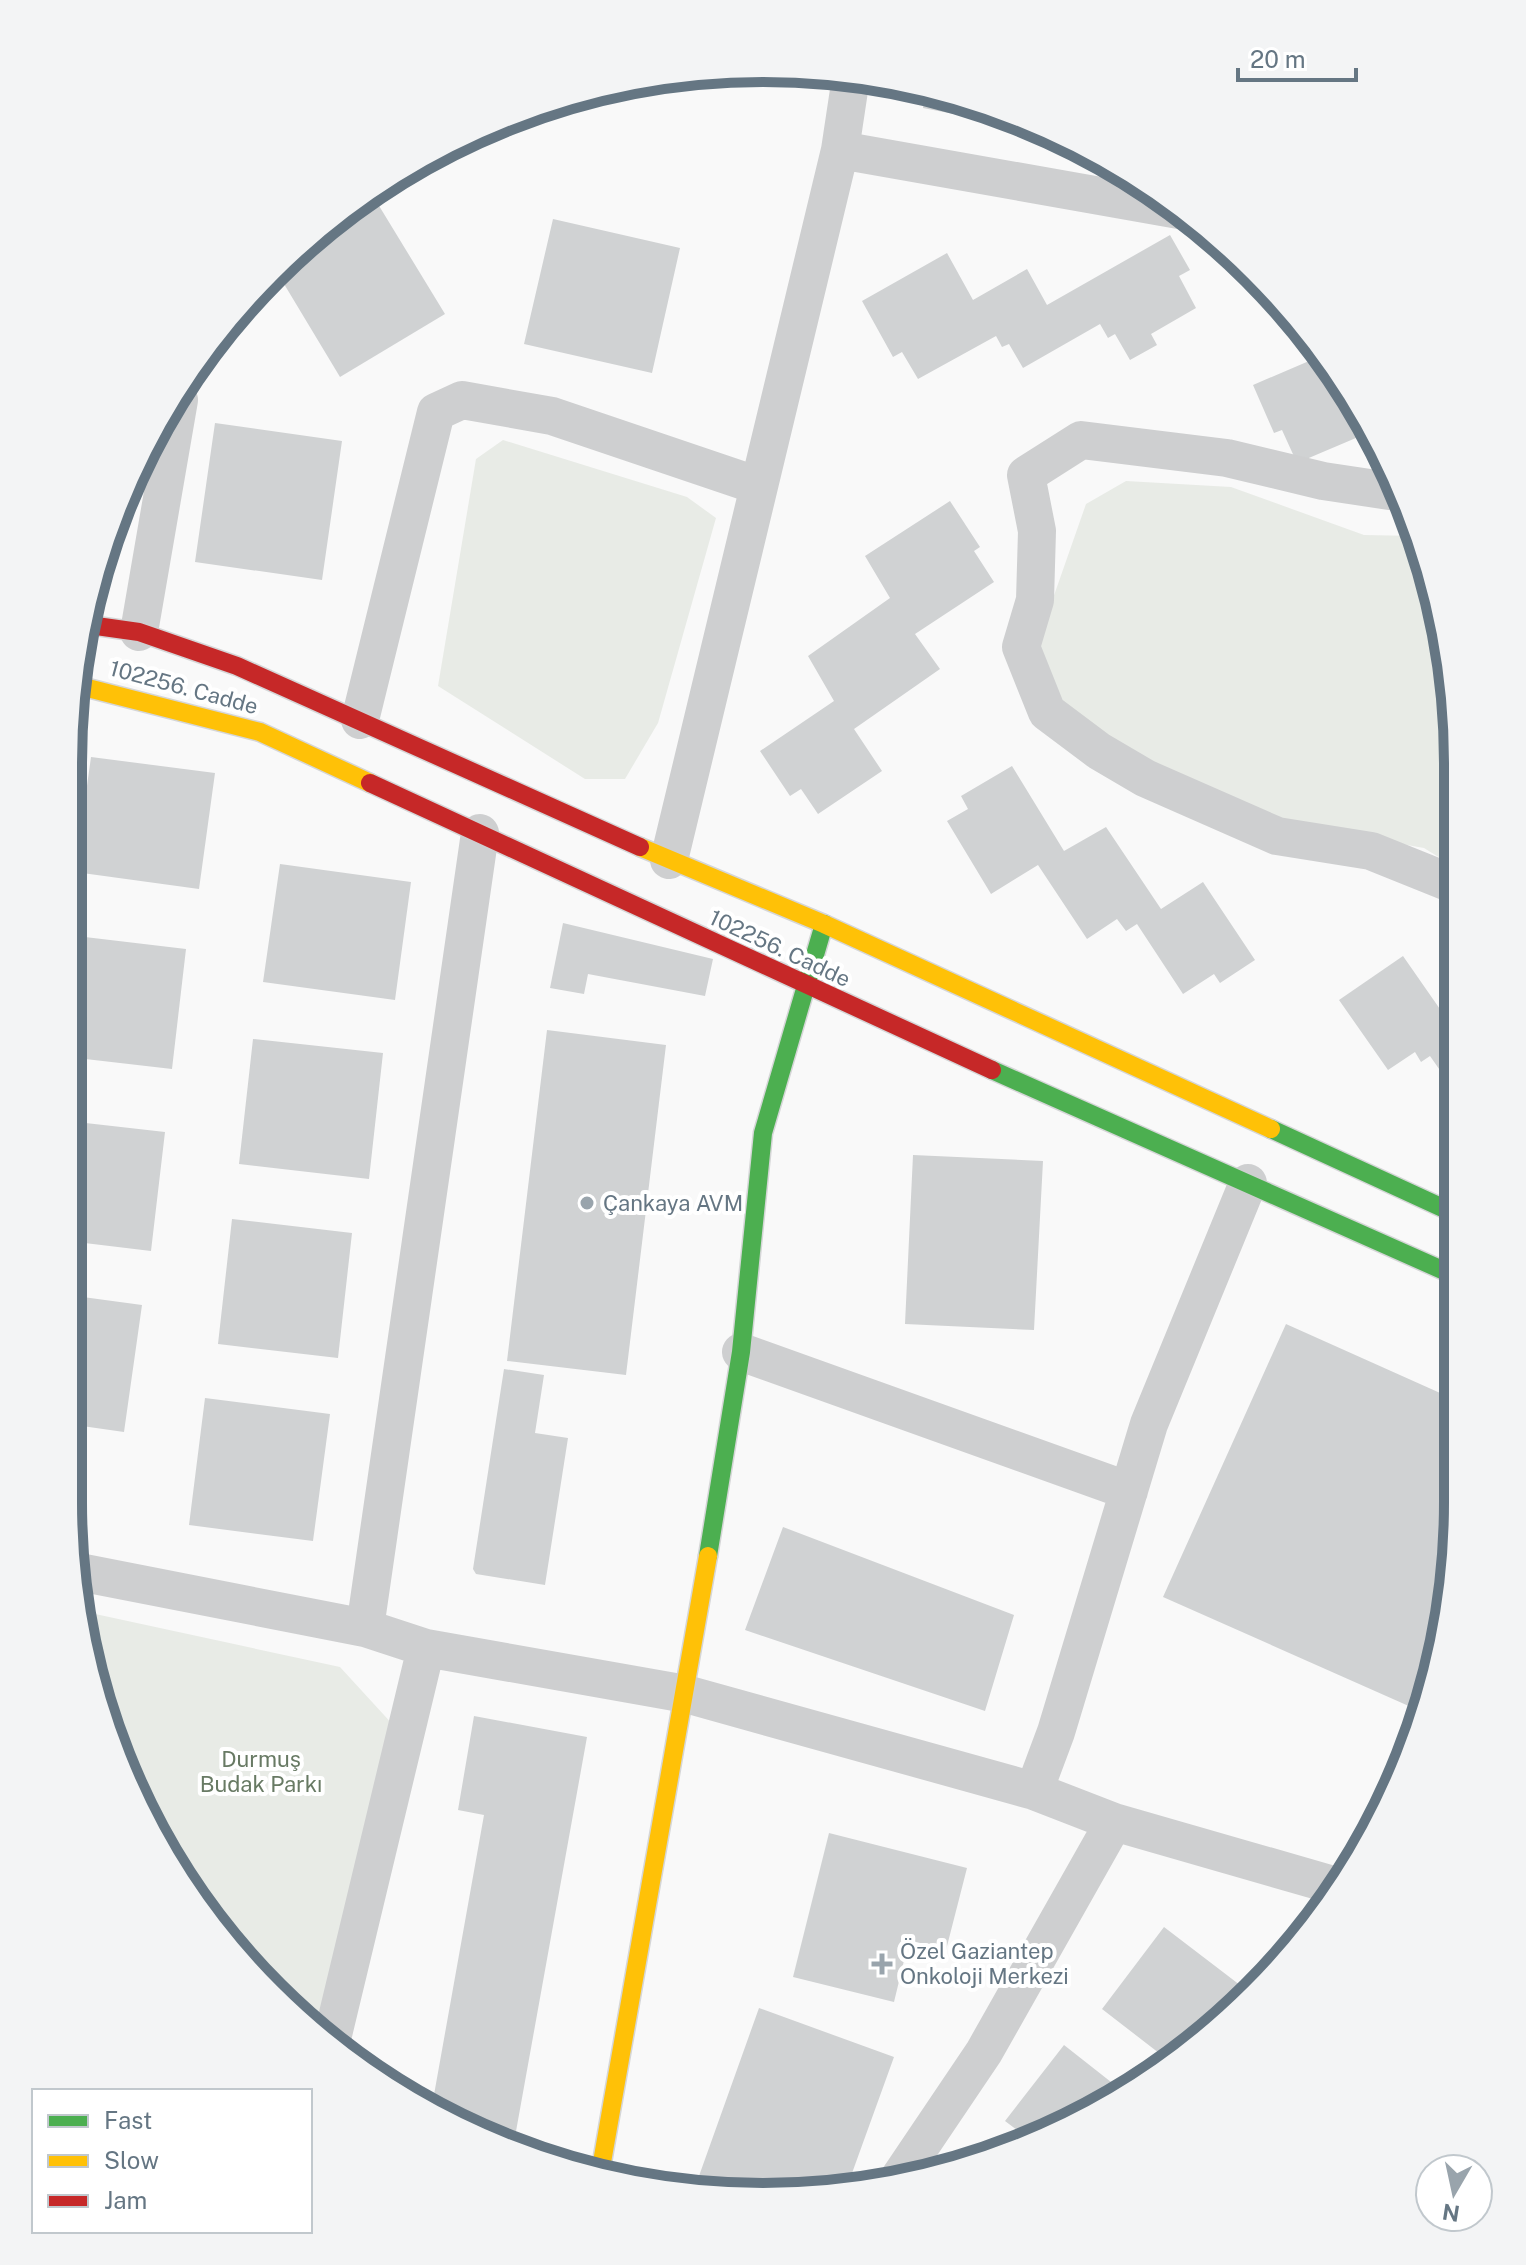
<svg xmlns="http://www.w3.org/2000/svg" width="1526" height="2265" font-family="'Public Sans',sans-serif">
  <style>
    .green { fill: #e8ebe6 }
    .building { fill: #d0d2d3 }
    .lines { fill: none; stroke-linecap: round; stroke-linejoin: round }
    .fast-casing { stroke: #d5d6d7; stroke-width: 21 }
    .slow-casing { stroke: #d5d6d7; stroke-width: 21 }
    .jam-casing { stroke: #d5d6d7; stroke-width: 21 }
    .street { stroke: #cecfd0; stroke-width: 38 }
    .fast { stroke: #4caf50; stroke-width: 18 }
    .slow { stroke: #ffc107; stroke-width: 18 }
    .jam { stroke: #c62828; stroke-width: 18 }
    .poi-dot { fill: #99a4ac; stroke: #fff; stroke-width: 3 }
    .labels { text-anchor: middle; stroke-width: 8; stroke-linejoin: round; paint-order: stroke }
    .street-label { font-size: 22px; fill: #657683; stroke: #fff }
    .poi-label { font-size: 22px; fill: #657683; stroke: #fff; text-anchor: start }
    .park-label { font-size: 22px; fill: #687a64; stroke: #fff }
    .rim { fill: none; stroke: #657683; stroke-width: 10 }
  </style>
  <rect width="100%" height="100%" fill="#f9f9f9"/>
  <path class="green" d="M 503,440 L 687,497 L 716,518 L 658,723 L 625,779 L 585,779 L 438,686 L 476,459 Z
    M 1126,481 L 1231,487 L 1364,535 L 1417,536 L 1445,627 L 1458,763 L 1458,869 L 1424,848 L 1289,824 L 1099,751 L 1036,692 L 1037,644 L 1086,504 Z
    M 86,1612 L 340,1667 L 395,1727 L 316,2027 L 185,1888 L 105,1725 Z"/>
  <path class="building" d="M 926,90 L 1029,121 L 1052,133 L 923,108 Z
    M 370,191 L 445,314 L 340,377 L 275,269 Z
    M 553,219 L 680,248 L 652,373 L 524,344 Z
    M 1170,235 L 1190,270 L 1179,276 L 1196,308 L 1151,334 L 1157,345 L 1130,360 L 1115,334 L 1108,338 L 1100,324 L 1023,368 L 1009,344 L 1002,347 L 996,336 L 918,379 L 902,352 L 893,357 L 862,301 L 947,253 L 973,300 L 1027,269 L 1047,305 Z
    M 1323,355 L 1341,377 L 1370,432 L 1297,463 L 1282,430 L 1274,433 L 1253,385 Z
    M 215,423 L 342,441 L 322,580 L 195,562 Z
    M 950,501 L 980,547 L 974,551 L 994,582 L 915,634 L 940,669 L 854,729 L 882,771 L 818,814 L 801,789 L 790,796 L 760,751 L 834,701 L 808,656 L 890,598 L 865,556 Z
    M 91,757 L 215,773 L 199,889 L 75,872 Z
    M 1012,766 L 1064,851 L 1106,827 L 1161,909 L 1203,882 L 1255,960 L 1220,983 L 1214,974 L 1183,994 L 1137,924 L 1126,931 L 1117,919 L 1087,939 L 1038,865 L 991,894 L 947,821 L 968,809 L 961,796 Z
    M 280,864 L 411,882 L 395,1000 L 263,982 Z
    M 563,923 L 713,959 L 705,996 L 588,974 L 584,994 L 550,988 Z
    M 68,935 L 186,949 L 172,1069 L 68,1057 Z
    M 1403,956 L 1458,1035 L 1458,1096 L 1430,1056 L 1421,1062 L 1415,1052 L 1388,1070 L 1339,1000 Z
    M 547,1030 L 666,1045 L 626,1375 L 507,1361 Z
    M 253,1039 L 383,1053 L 369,1179 L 239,1164 Z
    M 68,1121 L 165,1132 L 151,1251 L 68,1241 Z
    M 913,1155 L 1043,1161 L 1034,1330 L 905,1324 Z
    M 232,1219 L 352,1233 L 338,1358 L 218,1344 Z
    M 68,1295 L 142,1305 L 124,1432 L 68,1424 Z
    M 1286,1324 L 1458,1401 L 1458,1502 L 1445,1637 L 1420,1711 L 1163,1597 Z
    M 504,1369 L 544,1375 L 535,1433 L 568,1438 L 545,1585 L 476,1574 L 473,1569 Z
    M 205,1398 L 330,1414 L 313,1541 L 189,1525 Z
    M 783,1527 L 1014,1615 L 985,1711 L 745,1630 Z
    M 474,1716 L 587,1737 L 513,2148 L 497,2144 L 432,2106 L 484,1815 L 458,1810 Z
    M 829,1833 L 967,1868 L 946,1950 L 909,1940 L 894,2002 L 793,1977 Z
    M 1164,1927 L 1253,1995 L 1168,2060 L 1102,2009 Z
    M 759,2008 L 894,2057 L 847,2187 L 717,2195 L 694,2190 Z
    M 1064,2045 L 1125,2093 L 1110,2104 L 1025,2136 L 1005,2121 Z"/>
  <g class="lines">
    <defs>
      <path id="fast" d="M 992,1070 L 1458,1277
        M 1271,1129 L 1458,1215
        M 708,1556 L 741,1352 L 763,1133 L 824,924"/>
      <path id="slow" d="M 76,685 L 260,732 L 370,783
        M 640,847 L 824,924 L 1271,1129
        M 601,2168 L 708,1556"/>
      <path id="jam" d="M 82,624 L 139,632 L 237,666 L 640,847
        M 370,783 L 992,1070"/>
    </defs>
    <use href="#fast" class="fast-casing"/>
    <use href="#slow" class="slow-casing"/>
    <use href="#jam" class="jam-casing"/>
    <path class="street" d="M 840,150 L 1179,210
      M 1403,493 L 1323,481 L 1227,458 L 1081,440 L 1026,475 L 1037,531 L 1035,600 L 1021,647 L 1047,712 L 1099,751 L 1145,778 L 1277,836 L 1371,851 L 1458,886
      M 139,632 L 179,400
      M 360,720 L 436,412 L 462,400 L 552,416 L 759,486
      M 669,860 L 840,150 L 851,77
      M 741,1352 L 1129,1491
      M 79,1572 L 365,1628 L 426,1648 L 686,1694 L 1034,1791 L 1114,1822 L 1333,1885
      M 365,1628 L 480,833
      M 1034,1791 L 1056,1732 L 1149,1424 L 1248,1183
      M 331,2043 L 426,1648
      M 895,2184 L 984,2052 L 1114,1822"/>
    <use href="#fast" class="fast"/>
    <use href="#slow" class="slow"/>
    <use href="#jam" class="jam"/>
  </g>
  <g class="poi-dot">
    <circle cx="587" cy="1203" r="8"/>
    <path d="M878 1952h8v8h8v8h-8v8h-8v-8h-8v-8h8z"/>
  </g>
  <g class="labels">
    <g class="street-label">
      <text transform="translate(184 687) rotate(15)" y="8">102256. Cadde</text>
      <text transform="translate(780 948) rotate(25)" y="8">102256. Cadde</text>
    </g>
    <g class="poi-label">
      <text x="603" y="1211">Çankaya AVM</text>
      <text x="900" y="1959">Özel Gaziantep<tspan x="900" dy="25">Onkoloji Merkezi</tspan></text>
    </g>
    <g class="park-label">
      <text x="261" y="1767">Durmuş<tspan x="261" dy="25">Budak Parkı</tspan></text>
    </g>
  </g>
  <path d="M0 0H1526V2265H0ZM763 82H763A681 681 0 0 1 1444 763V1502A681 681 0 0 1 763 2183H763A681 681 0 0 1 82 1502V763A681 681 0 0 1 763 82Z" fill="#f3f4f5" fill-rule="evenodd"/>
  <path class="rim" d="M763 82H763A681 681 0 0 1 1444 763V1502A681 681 0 0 1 763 2183H763A681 681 0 0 1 82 1502V763A681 681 0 0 1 763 82Z"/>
  <rect x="32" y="2089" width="280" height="144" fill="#ffffff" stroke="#c1c8cd" stroke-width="2"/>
  <rect x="48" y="2115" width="40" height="12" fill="#4caf50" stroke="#c1c8cd" stroke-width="2"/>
  <text x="104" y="2129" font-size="24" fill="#657683">Fast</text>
  <rect x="48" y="2155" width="40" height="12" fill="#ffc107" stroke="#c1c8cd" stroke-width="2"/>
  <text x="104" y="2169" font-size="24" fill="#657683">Slow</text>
  <rect x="48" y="2195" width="40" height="12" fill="#c62828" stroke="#c1c8cd" stroke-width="2"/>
  <text x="104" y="2209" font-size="24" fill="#657683">Jam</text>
  <g transform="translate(1454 2193) rotate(189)"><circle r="38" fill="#ffffff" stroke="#c1c8cd" stroke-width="2"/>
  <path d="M0-6L14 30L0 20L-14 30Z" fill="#99a4ac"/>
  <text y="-12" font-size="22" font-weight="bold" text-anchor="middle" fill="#657683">N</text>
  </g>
  <path d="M1238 68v12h118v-12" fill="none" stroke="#657683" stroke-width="4"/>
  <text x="1250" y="68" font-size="24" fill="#657683" stroke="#ffffff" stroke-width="6" paint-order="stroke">20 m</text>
</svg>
